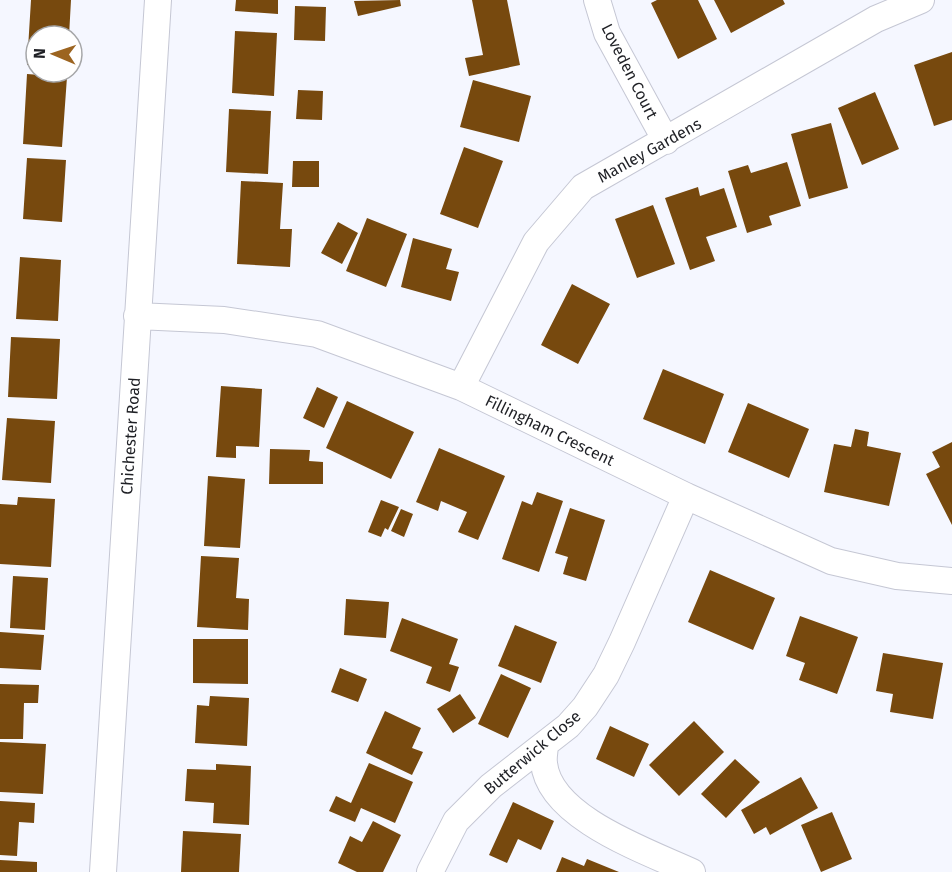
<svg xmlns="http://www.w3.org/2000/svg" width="952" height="872" font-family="'Fira Sans',sans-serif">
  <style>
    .building { fill: #77490e }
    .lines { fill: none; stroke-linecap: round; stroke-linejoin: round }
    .minor-casing { stroke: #c5c7d4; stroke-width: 28 }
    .minor { stroke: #fff; stroke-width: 26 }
    .labels { text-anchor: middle; stroke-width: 6; stroke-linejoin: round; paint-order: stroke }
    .street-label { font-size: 16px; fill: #1f2025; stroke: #fff }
  </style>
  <rect width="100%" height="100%" fill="#f5f7ff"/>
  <path class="building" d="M 31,0 L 71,0 L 69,36 L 36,36 L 36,65 L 27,65 Z
    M 236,0 L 278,0 L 278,14 L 235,11 Z
    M 400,0 L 401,6 L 358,16 L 354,1 Z
    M 472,0 L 507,0 L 520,65 L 469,76 L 465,58 L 483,55 Z
    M 657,0 L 698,0 L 717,39 L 678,59 L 651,3 Z
    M 714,0 L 783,0 L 785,4 L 731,33 Z
    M 295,6 L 326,7 L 325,41 L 294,40 Z
    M 235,31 L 277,33 L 274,96 L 232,93 Z
    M 952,52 L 952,120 L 934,126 L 914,65 Z
    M 27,74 L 67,77 L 62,147 L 23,144 Z
    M 473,80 L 531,96 L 519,142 L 460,127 Z
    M 298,90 L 323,91 L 322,120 L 296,119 Z
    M 875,92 L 899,149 L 862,165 L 838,108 Z
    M 229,109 L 271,111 L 268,174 L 226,172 Z
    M 831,123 L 848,188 L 809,199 L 791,134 Z
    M 464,147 L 503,161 L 478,228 L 440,214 Z
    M 27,158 L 66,160 L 62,222 L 23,219 Z
    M 293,161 L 319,161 L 319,187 L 292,187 Z
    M 787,162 L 801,206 L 769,216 L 772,225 L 747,233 L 728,171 L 748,165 L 751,173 Z
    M 241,181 L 283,183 L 280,229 L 292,229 L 290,267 L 237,264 Z
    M 698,187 L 700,196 L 724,188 L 737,227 L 706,237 L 715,261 L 690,270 L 665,198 Z
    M 653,205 L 675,264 L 637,278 L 615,219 Z
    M 367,218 L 407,234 L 386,287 L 346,271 Z
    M 338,222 L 358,233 L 342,264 L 321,253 Z
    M 413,238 L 452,249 L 446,269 L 459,272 L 451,301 L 401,287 Z
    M 20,257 L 61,260 L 58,321 L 16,319 Z
    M 572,284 L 610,304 L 578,364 L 541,345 Z
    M 11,337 L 60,339 L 57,399 L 8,397 Z
    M 663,369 L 724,394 L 705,444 L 643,419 Z
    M 221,386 L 262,389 L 259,447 L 236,446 L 236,458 L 216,457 Z
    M 317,387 L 338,397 L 324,428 L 303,418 Z
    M 347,401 L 414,432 L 391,479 L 326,448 Z
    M 748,403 L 809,429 L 789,478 L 728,452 Z
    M 7,418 L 55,421 L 51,483 L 2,480 Z
    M 855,429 L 869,432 L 867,446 L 901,453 L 889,506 L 824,492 L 834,444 L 851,447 Z
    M 952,442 L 952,525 L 926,474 L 940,467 L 932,452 Z
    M 439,448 L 505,476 L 478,540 L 458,532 L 467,512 L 441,501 L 438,511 L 416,502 Z
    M 270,449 L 310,450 L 309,461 L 323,462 L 323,484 L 269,484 Z
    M 208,476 L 245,479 L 240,548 L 204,546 Z
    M 537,492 L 563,501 L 539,572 L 502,559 L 522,501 L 532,505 Z
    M 18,497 L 55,499 L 51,567 L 0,564 L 0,504 L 17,505 Z
    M 381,500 L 399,507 L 388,530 L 385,528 L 381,537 L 368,532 Z
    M 570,508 L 605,520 L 586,581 L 563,574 L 568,557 L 555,553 Z
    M 401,509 L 413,514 L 404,537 L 391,531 Z
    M 201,556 L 239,558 L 236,598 L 249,599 L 248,630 L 197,627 Z
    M 710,570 L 775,598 L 753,650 L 688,622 Z
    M 13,576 L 48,578 L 45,630 L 10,628 Z
    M 346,599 L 389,602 L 386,638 L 344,635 Z
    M 800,616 L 858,637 L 837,694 L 799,680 L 805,663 L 786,656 Z
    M 402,618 L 458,639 L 449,664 L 459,667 L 450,692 L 426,683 L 432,667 L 390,651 Z
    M 515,625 L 557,642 L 541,683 L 498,666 Z
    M 0,632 L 44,635 L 41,670 L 0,668 Z
    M 193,639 L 248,639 L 248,684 L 193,683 Z
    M 883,653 L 943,663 L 933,719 L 890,712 L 893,694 L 876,691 Z
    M 340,668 L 367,679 L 358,702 L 331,692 Z
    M 501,674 L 531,688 L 508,738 L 478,724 Z
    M 0,684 L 39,685 L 38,703 L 24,703 L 23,739 L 0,739 Z
    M 460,694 L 476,718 L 453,733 L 437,709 Z
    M 210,696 L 249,698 L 247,746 L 195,743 L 197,705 L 209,706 Z
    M 385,711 L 421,728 L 412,748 L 423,752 L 412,775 L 366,753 Z
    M 694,721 L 724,752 L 679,796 L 649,765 Z
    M 610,726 L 649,744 L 634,777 L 596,759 Z
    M 0,742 L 46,744 L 43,794 L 0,792 Z
    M 735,759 L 760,782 L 726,818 L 701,794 Z
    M 369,763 L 413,782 L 395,823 L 361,808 L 355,822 L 329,811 L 336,796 L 351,803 Z
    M 216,764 L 251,766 L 249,825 L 213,823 L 214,803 L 185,801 L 187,769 L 216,770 Z
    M 801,777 L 818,808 L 770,835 L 766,827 L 754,834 L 741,810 Z
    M 0,801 L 35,803 L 34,823 L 19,822 L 17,856 L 0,855 Z
    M 513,802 L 554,821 L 541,850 L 518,839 L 507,863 L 489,855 Z
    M 832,812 L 852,859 L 821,872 L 801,825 Z
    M 373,821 L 401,835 L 383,872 L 357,872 L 338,863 L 350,836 L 362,842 Z
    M 183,831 L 241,834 L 239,872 L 181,872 Z
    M 562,857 L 584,866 L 587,859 L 619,872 L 556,872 Z
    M 0,860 L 37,862 L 37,872 L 0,872 Z"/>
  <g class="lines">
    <defs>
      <path id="minor" d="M 597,0 L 607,33 L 666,141
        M 137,316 L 224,320 L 317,334 L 461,387 L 686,496 L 831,561 L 897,576 L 952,581
        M 461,387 L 536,242 L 583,187 L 876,19 L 921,0
        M 545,744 C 545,750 543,757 544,763 C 549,818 649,852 692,872
        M 103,872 L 158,0
        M 430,872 L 456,821 L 491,786 L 568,726 L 585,707 L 606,675 L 622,642 L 686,496"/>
    </defs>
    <use href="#minor" class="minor-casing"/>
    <use href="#minor" class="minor"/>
  </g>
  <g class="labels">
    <g class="street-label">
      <text transform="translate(630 71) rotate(63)" y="6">Loveden Court</text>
      <text transform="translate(649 150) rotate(-29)" y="6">Manley Gardens</text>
      <text transform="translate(550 430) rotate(26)" y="6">Fillingham Crescent</text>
      <text transform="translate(130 436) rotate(-86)" y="6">Chichester Road</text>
      <text transform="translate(532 752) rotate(-40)" y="6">Butterwick Close</text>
    </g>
  </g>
  <g transform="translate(54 54) rotate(272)"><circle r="28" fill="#ffffff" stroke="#a5a6a8" stroke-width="1.5"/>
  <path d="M0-4.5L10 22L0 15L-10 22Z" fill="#9c6420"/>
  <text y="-9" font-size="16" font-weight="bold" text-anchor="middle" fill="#1f2025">N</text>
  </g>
</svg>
